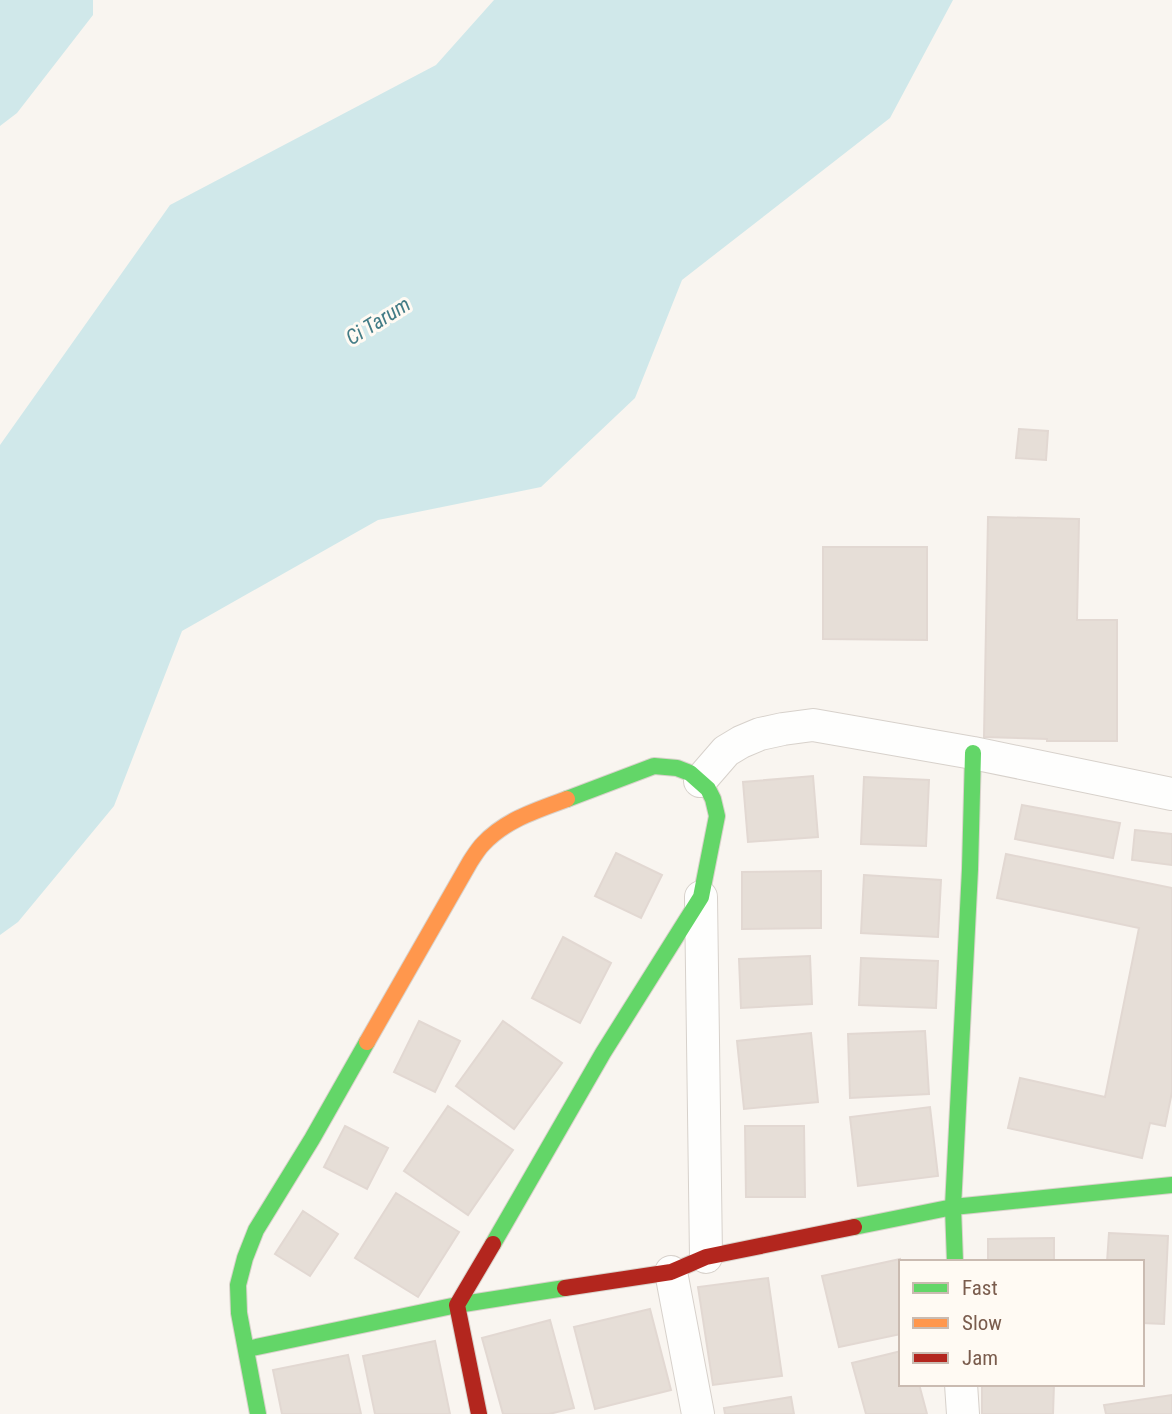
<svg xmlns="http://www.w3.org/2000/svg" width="1172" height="1414" font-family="'Roboto Condensed',sans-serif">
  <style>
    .water { fill: #d0e8ea }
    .building { fill: #e6ded7; stroke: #e2d8d2; stroke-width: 2 }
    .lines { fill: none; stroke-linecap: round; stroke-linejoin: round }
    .street-casing { stroke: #d7d1cb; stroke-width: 34 }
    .fast-casing { stroke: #d9d2cb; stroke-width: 18 }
    .slow-casing { stroke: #d9d2cb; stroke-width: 18 }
    .jam-casing { stroke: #d9d2cb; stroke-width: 18 }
    .street { stroke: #fefefd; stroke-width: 32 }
    .fast { stroke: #63d668; stroke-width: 16 }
    .slow { stroke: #ff974d; stroke-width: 16 }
    .jam { stroke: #b3261e; stroke-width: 16 }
    .labels { text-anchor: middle; stroke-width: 6; stroke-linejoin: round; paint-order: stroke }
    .water-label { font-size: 21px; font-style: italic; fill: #437c86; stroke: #fffaf3 }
  </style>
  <rect width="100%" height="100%" fill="#f9f5f0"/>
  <path class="water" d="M 0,0 L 93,0 L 93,15 L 17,113 L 0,126 Z
    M 494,0 L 953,0 L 890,118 L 682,280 L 635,398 L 541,487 L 378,520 L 182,631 L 114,806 L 18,922 L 0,935 L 0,445 L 170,205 L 436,65 Z"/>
  <path class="building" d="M 1019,429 L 1048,431 L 1046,460 L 1016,458 Z
    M 988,517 L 1079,519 L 1077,620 L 1117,620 L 1117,741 L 1047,741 L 1047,739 L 984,737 Z
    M 823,547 L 927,547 L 927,640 L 823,639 Z
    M 813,776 L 818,837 L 748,842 L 743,782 Z
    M 864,777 L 929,780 L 926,846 L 861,844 Z
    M 1022,805 L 1120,823 L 1113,858 L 1015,839 Z
    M 1135,830 L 1172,834 L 1172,865 L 1132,860 Z
    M 616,853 L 662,875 L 641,918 L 595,896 Z
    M 1006,854 L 1172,888 L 1172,1092 L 1165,1126 L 1150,1123 L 1142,1158 L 1008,1128 L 1020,1078 L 1105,1097 L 1139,928 L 997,898 Z
    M 821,871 L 821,928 L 742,929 L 742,872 Z
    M 864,875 L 941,880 L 938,937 L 861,933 Z
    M 563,937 L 611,963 L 580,1023 L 532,998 Z
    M 810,956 L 812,1004 L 741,1008 L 739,959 Z
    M 861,958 L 938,961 L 936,1008 L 859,1005 Z
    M 419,1021 L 460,1041 L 435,1092 L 394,1072 Z
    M 503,1021 L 562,1063 L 514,1129 L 456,1086 Z
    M 925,1031 L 929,1094 L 850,1098 L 848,1034 Z
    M 811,1033 L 818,1102 L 744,1109 L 737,1041 Z
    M 448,1106 L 513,1150 L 468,1215 L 404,1171 Z
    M 930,1107 L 938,1176 L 858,1186 L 850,1117 Z
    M 345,1126 L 388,1148 L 367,1189 L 324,1167 Z
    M 745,1126 L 804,1126 L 805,1197 L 746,1197 Z
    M 396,1193 L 459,1232 L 418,1297 L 355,1258 Z
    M 303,1211 L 338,1234 L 310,1276 L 275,1254 Z
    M 1109,1233 L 1168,1236 L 1164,1324 L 1142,1323 L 1142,1262 L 1107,1262 Z
    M 1054,1238 L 1054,1262 L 988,1262 L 988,1239 Z
    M 900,1259 L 901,1334 L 839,1347 L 822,1276 Z
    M 768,1278 L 782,1376 L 713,1385 L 698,1287 Z
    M 650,1309 L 671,1390 L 595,1409 L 574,1327 Z
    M 550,1320 L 574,1408 L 549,1414 L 503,1414 L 482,1338 Z
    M 435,1341 L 450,1414 L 375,1414 L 363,1356 Z
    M 901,1351 L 901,1384 L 919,1384 L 927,1414 L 866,1414 L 852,1363 Z
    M 348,1355 L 361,1414 L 282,1414 L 273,1370 Z
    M 982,1384 L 1054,1384 L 1053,1414 L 982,1414 Z
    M 1172,1395 L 1172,1414 L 1106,1414 L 1104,1405 Z
    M 791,1397 L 794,1414 L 725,1414 L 724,1408 Z"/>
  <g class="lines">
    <defs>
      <path id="street" d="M 700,781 L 726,751 L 741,742 L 760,734 L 783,729 L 813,725 L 973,753 L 1172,794
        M 701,897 L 706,1257
        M 671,1272 L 698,1414
        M 961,1384 L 963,1414"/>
      <path id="fast" d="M 854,1227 L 953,1207 L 1172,1185
        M 493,1244 L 603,1053 L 701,897 L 717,816 L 713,799 L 708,789 L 690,773 L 677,768 L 654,766 L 567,799
        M 955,1262 L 953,1207 L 970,869 L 973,753
        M 247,1349 L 457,1305 L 565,1288
        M 258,1414 L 239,1313 L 238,1285 L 245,1258 L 256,1230 L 312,1139 L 367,1042"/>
      <path id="slow" d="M 367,1042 L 470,862 C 474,856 478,849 483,844 C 505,820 537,810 567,799"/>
      <path id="jam" d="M 565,1288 L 671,1272 L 706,1257 L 854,1227
        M 479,1414 L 457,1305 L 493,1244"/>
    </defs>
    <use href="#street" class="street-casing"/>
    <use href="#fast" class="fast-casing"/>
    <use href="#slow" class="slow-casing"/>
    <use href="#jam" class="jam-casing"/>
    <use href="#street" class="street"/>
    <use href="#fast" class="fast"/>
    <use href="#slow" class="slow"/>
    <use href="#jam" class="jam"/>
  </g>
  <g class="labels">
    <g class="water-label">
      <text transform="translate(378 321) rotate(-32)" y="7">Ci Tarum</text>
    </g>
  </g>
  <rect x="899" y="1260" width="245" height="126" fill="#fffaf3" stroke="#cabbb1" stroke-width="2"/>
  <rect x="913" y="1283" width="35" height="10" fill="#63d668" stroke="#cabbb1" stroke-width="2"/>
  <text x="962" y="1295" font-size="21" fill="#7a5c4d">Fast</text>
  <rect x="913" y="1318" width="35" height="10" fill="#ff974d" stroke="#cabbb1" stroke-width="2"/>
  <text x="962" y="1330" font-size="21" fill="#7a5c4d">Slow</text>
  <rect x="913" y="1353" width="35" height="10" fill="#b3261e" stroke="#cabbb1" stroke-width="2"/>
  <text x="962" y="1365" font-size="21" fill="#7a5c4d">Jam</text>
</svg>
